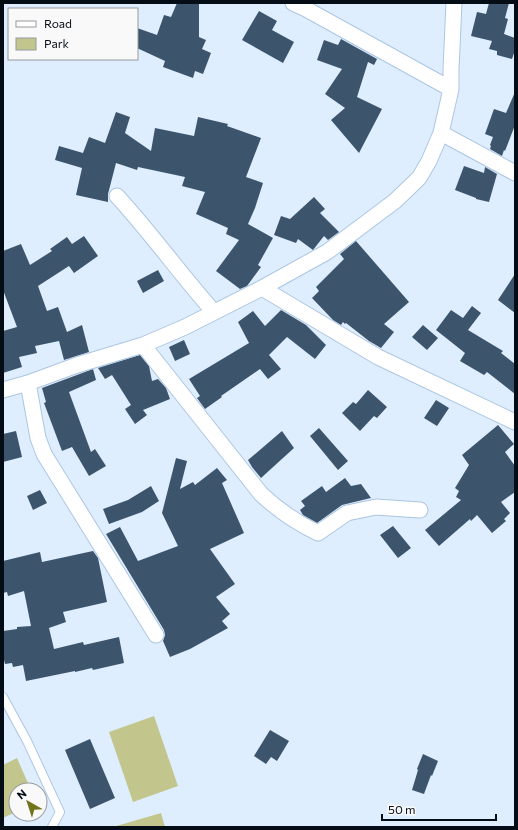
<svg xmlns="http://www.w3.org/2000/svg" width="518" height="830" font-family="Commissioner,sans-serif">
  <style>
    .green { fill: #c2c68c }
    .building { fill: #3d556c }
    .lines { fill: none; stroke-linecap: round; stroke-linejoin: round }
    .service-casing { stroke: #acc6e1; stroke-width: 10 }
    .minor-casing { stroke: #acc6e1; stroke-width: 17 }
    .service { stroke: #fff; stroke-width: 8 }
    .minor { stroke: #fff; stroke-width: 15 }
  </style>
  <rect width="100%" height="100%" fill="#deeeff"/>
  <path class="green" d="M 154,716 L 178,786 L 133,802 L 109,732 Z
    M 17,758 L 31,790 L 16,790 L 16,812 L 3,818 L 3,765 Z
    M 161,813 L 165,827 L 113,827 Z"/>
  <path class="building" d="M 177,3 L 199,3 L 199,37 L 206,40 L 202,49 L 211,53 L 203,74 L 195,71 L 193,78 L 163,67 L 165,61 L 137,48 L 137,28 L 157,35 L 164,15 L 171,17 Z
    M 489,3 L 509,3 L 505,18 L 508,19 L 504,34 L 515,38 L 515,50 L 512,59 L 497,55 L 497,51 L 489,49 L 492,41 L 471,36 L 477,12 L 486,14 Z
    M 259,11 L 277,21 L 272,30 L 294,42 L 283,63 L 242,40 Z
    M 341,39 L 377,59 L 374,65 L 368,62 L 357,97 L 382,109 L 359,153 L 331,120 L 345,108 L 325,94 L 342,69 L 317,60 L 324,40 L 338,45 Z
    M 515,92 L 515,125 L 505,151 L 504,150 L 502,156 L 490,149 L 491,146 L 490,145 L 493,137 L 485,134 L 494,109 L 506,113 Z
    M 116,112 L 130,117 L 125,133 L 151,151 L 155,128 L 194,136 L 198,117 L 228,124 L 227,126 L 261,138 L 246,177 L 263,183 L 255,208 L 248,224 L 273,238 L 258,265 L 261,267 L 247,286 L 240,289 L 216,271 L 239,240 L 226,234 L 228,228 L 196,214 L 205,192 L 182,186 L 185,177 L 138,167 L 137,170 L 116,163 L 108,194 L 108,202 L 76,195 L 82,168 L 55,160 L 59,146 L 83,153 L 89,137 L 105,143 Z
    M 464,166 L 484,173 L 485,167 L 497,174 L 489,202 L 476,199 L 476,198 L 455,190 Z
    M 314,197 L 325,209 L 320,213 L 339,232 L 328,240 L 324,236 L 313,250 L 298,239 L 296,243 L 274,235 L 281,216 L 290,219 Z
    M 84,236 L 98,256 L 74,273 L 69,266 L 38,286 L 47,311 L 58,307 L 67,332 L 82,325 L 89,352 L 64,360 L 59,341 L 35,346 L 37,353 L 19,357 L 22,367 L 3,373 L 3,331 L 17,327 L 3,290 L 3,251 L 21,244 L 30,265 L 52,251 L 50,249 L 67,237 L 72,244 Z
    M 356,241 L 409,302 L 384,324 L 394,332 L 381,348 L 369,341 L 346,323 L 345,324 L 343,322 L 341,325 L 333,320 L 312,298 L 319,291 L 316,287 L 344,259 L 340,254 Z
    M 158,270 L 164,281 L 143,293 L 137,281 Z
    M 515,274 L 515,313 L 498,300 Z
    M 472,306 L 481,313 L 468,330 L 503,351 L 501,353 L 515,364 L 515,394 L 487,372 L 484,375 L 460,361 L 465,353 L 436,330 L 451,310 L 463,318 Z
    M 281,310 L 306,325 L 326,345 L 315,359 L 287,337 L 269,355 L 281,369 L 268,379 L 260,369 L 221,396 L 222,397 L 205,409 L 197,398 L 200,396 L 189,379 L 249,343 L 238,322 L 253,311 L 265,326 Z
    M 423,325 L 438,338 L 427,350 L 412,337 Z
    M 184,340 L 190,354 L 175,361 L 169,347 Z
    M 140,355 L 149,366 L 152,381 L 158,379 L 166,388 L 170,399 L 143,410 L 147,415 L 135,424 L 125,409 L 131,405 L 112,375 L 105,379 L 98,368 Z
    M 93,369 L 96,380 L 69,392 L 91,452 L 95,449 L 106,466 L 89,476 L 72,447 L 62,451 L 44,403 L 46,402 L 42,388 Z
    M 368,390 L 387,407 L 377,418 L 374,416 L 360,431 L 342,413 L 353,402 L 356,404 Z
    M 436,400 L 449,408 L 437,426 L 424,418 Z
    M 498,425 L 514,444 L 505,452 L 515,466 L 515,492 L 501,502 L 510,513 L 504,519 L 506,521 L 492,533 L 477,515 L 471,521 L 470,519 L 439,546 L 425,530 L 461,500 L 456,497 L 459,491 L 455,488 L 469,465 L 462,455 Z
    M 319,428 L 348,461 L 338,470 L 310,436 Z
    M 16,431 L 22,457 L 3,462 L 3,434 Z
    M 282,431 L 294,448 L 261,478 L 252,467 L 248,460 Z
    M 176,458 L 187,461 L 180,489 L 193,482 L 195,485 L 217,468 L 227,480 L 222,483 L 244,533 L 210,549 L 235,584 L 216,597 L 230,614 L 222,621 L 228,628 L 190,649 L 170,657 L 163,641 L 165,635 L 164,630 L 106,534 L 120,527 L 138,561 L 178,546 L 162,513 Z
    M 345,478 L 351,486 L 361,484 L 371,498 L 342,505 L 317,523 L 303,515 L 300,510 L 305,506 L 301,501 L 322,486 L 326,492 Z
    M 151,486 L 159,501 L 142,512 L 109,524 L 103,509 L 128,500 Z
    M 40,490 L 47,503 L 33,510 L 27,496 Z
    M 393,526 L 411,548 L 398,558 L 380,535 Z
    M 93,551 L 98,558 L 107,602 L 63,612 L 66,622 L 49,628 L 54,649 L 83,642 L 84,645 L 119,637 L 124,663 L 93,670 L 92,668 L 75,672 L 75,671 L 26,681 L 23,665 L 13,667 L 12,663 L 5,664 L 3,656 L 3,631 L 17,629 L 17,627 L 31,626 L 24,591 L 8,596 L 7,592 L 3,593 L 3,561 L 40,552 L 42,562 Z
    M 270,730 L 289,741 L 277,761 L 271,757 L 266,764 L 254,756 Z
    M 90,739 L 115,798 L 90,809 L 65,750 Z
    M 423,754 L 438,761 L 432,776 L 431,775 L 424,794 L 412,790 L 418,770 L 417,769 Z"/>
  <g class="lines">
    <defs>
      <path id="service" d="M 3,697 L 27,741 L 60,812 L 52,827"/>
      <path id="minor" d="M 293,3 L 306,9 L 451,89
        M 441,133 L 515,173
        M 117,196 C 151,233 181,275 214,312
        M 262,288 L 378,357 L 515,422
        M 143,345 L 261,494 C 278,510 297,523 318,533 L 347,513 L 376,507 L 420,510
        M 28,383 L 38,438 L 44,454 L 156,635
        M 3,390 L 28,383 L 77,365 L 143,345 L 185,327 L 262,288 L 327,252 L 395,201 L 419,178 L 429,161 L 441,133 L 451,89 L 451,69 L 454,3"/>
    </defs>
    <use href="#service" class="service-casing"/>
    <use href="#minor" class="minor-casing"/>
    <use href="#service" class="service"/>
    <use href="#minor" class="minor"/>
  </g>
  <rect width="518" height="830" fill="none" stroke="#040c15" stroke-width="8"/>
  <rect x="8" y="8" width="130" height="52" fill="#f9f9f9" stroke="#979a9e"/>
  <rect x="16" y="21" width="20" height="6" fill="#ffffff" stroke="#979a9e"/>
  <text x="44" y="28" font-size="12" fill="#040c15">Road</text>
  <rect x="16" y="38" width="20" height="12" fill="#c2c68c" stroke="#979a9e"/>
  <text x="44" y="48" font-size="12" fill="#040c15">Park</text>
  <g transform="translate(28 802) rotate(321)"><circle r="19" fill="#f9f9f9" stroke="#979a9e"/>
  <path d="M0-3L7 15L0 10L-7 15Z" fill="#72741a"/>
  <text y="-6" font-size="11" font-weight="bold" text-anchor="middle" fill="#040c15">N</text>
  </g>
  <path d="M382 814v6h114v-6" fill="none" stroke="#040c15" stroke-width="2"/>
  <text x="388" y="814" font-size="12" fill="#040c15" stroke="#f9f9f9" stroke-width="3" paint-order="stroke">50 m</text>
</svg>
